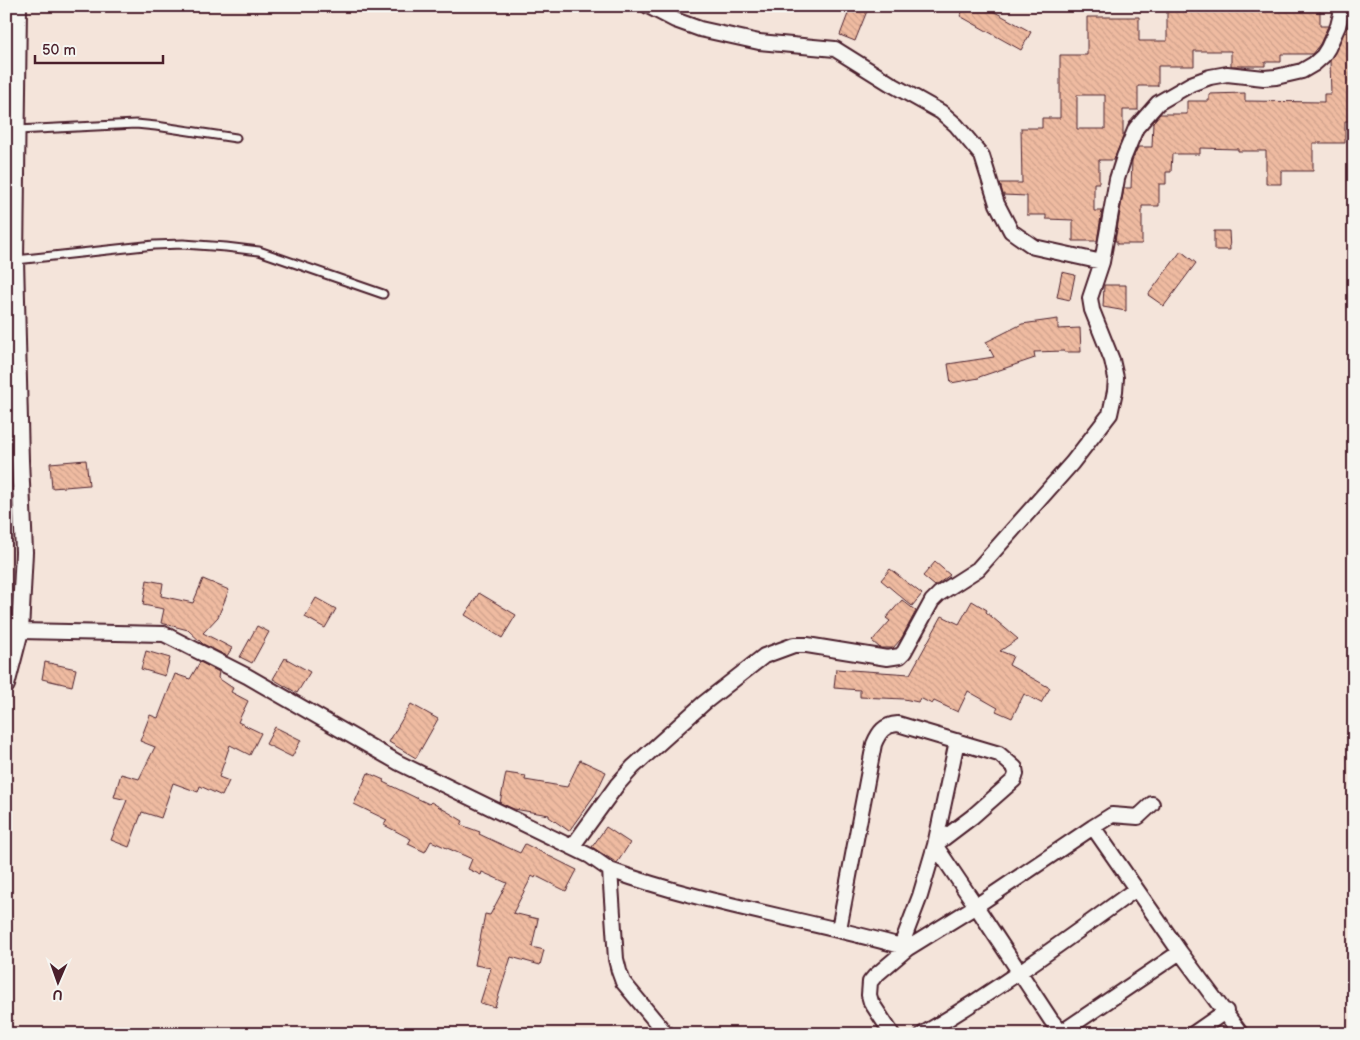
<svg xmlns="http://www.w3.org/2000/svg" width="1360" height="1040" font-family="'Balsamiq Sans',sans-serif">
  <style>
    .building { fill: url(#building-back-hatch); stroke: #4a1f2b; fill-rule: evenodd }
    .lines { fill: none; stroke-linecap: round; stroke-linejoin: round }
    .service-casing { stroke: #4a1f2b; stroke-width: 11 }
    .minor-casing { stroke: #4a1f2b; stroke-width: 18 }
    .tertiary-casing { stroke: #4a1f2b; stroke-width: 20 }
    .service { stroke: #f6f6f2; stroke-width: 7 }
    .minor { stroke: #f6f6f2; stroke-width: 14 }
    .tertiary { stroke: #f6f6f2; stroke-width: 16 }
  </style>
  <defs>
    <pattern id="building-back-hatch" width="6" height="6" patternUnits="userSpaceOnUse" patternTransform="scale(1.25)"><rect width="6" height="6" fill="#efbba1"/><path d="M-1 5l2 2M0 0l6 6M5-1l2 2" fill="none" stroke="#cea08b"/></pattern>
  </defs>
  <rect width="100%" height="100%" fill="#f4e4da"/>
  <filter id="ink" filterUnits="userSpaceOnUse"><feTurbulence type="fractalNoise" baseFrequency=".02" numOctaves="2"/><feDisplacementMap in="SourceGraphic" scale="10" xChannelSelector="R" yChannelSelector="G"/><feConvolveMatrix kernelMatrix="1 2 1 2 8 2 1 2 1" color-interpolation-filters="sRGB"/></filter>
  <g filter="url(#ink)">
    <path class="building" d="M 851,6 L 869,6 L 855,41 L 840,35 Z
      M 966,6 L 984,6 L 1031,32 L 1021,50 L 960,16 Z
      M 1167,6 L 1242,6 L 1242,10 L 1320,10 L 1320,26 L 1328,26 L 1320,44 L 1312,54 L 1281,54 L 1281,62 L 1265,62 L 1265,66 L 1231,66 L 1231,51 L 1194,51 L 1194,66 L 1158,66 L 1158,86 L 1138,86 L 1138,110 L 1123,110 L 1123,137 L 1114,160 L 1099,160 L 1099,183 L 1094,183 L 1094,211 L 1102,211 L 1097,241 L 1073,241 L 1073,220 L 1046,219 L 1046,215 L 1027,215 L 1027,196 L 1003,195 L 1000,183 L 1022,183 L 1021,128 L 1042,128 L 1042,118 L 1060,118 L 1060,55 L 1087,55 L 1087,17 L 1139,17 L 1139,41 L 1167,41 ZM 1077,95 L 1105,95 L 1105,129 L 1077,129 Z
      M 1347,26 L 1354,26 L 1354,49 L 1351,49 L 1350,78 L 1351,105 L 1354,105 L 1354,121 L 1345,121 L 1345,143 L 1313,143 L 1313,171 L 1281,171 L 1281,184 L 1266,184 L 1266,151 L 1238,151 L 1238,149 L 1200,148 L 1200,154 L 1172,154 L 1171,172 L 1166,172 L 1166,184 L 1159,184 L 1159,206 L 1142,206 L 1142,244 L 1117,244 L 1117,241 L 1115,241 L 1124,188 L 1131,188 L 1132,160 L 1138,147 L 1152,147 L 1153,122 L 1160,114 L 1187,114 L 1187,101 L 1209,101 L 1209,94 L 1245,93 L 1245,101 L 1324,102 L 1324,94 L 1331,94 L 1330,61 Z
      M 1214,231 L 1229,231 L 1230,250 L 1214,250 Z
      M 1181,251 L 1196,263 L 1164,306 L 1148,295 Z
      M 1062,272 L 1075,275 L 1070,300 L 1057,297 Z
      M 1104,285 L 1126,285 L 1126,311 L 1103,307 Z
      M 1058,319 L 1058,329 L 1080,328 L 1081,352 L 1064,352 L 1064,351 L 1034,352 L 1035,358 L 979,377 L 979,378 L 951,383 L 948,364 L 994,357 L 986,342 L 1022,324 Z
      M 86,460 L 89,485 L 52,488 L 50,463 Z
      M 935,562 L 950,575 L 935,586 L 923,576 Z
      M 890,569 L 922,594 L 912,606 L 881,580 Z
      M 203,579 L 229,590 L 218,617 L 203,633 L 232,648 L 227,656 L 203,644 L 188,630 L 161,623 L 164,609 L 143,605 L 147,580 L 163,583 L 161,596 L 193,603 Z
      M 479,593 L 516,615 L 502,638 L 465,615 Z
      M 316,598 L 336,609 L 325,628 L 305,617 Z
      M 902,600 L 916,611 L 901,639 L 893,648 L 880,648 L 872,641 L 890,621 L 886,618 Z
      M 972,601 L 987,610 L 986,612 L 1018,639 L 1000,651 L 1013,656 L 1009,665 L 1050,688 L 1041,703 L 1024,694 L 1012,718 L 996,711 L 998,708 L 968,691 L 958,712 L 934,701 L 932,704 L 920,698 L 918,702 L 904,699 L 860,697 L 860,690 L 834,688 L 836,669 L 910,674 L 942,616 L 959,624 Z
      M 257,626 L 269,632 L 252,663 L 240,657 Z
      M 146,651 L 170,658 L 165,676 L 141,669 Z
      M 285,658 L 310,672 L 297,693 L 273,679 Z
      M 45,662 L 76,669 L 72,686 L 42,679 Z
      M 200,662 L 219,672 L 218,678 L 233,688 L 231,692 L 248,701 L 238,722 L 261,733 L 250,755 L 230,745 L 219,777 L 229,781 L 222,796 L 200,786 L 198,792 L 173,783 L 161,818 L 142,812 L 129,847 L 111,840 L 127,800 L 114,797 L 121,774 L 139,779 L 155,747 L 140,741 L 150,715 L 158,718 L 175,674 L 190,679 Z
      M 411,704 L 438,719 L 416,758 L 389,742 Z
      M 275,727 L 301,740 L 292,757 L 266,744 Z
      M 580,760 L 606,772 L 596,793 L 569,831 L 549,817 L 549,815 L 514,809 L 500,803 L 506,773 L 526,776 L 525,780 L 567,787 Z
      M 368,773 L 384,780 L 383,782 L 429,804 L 431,802 L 463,821 L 461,825 L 480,832 L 479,834 L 496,842 L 520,853 L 525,844 L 577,870 L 566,891 L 536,876 L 535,878 L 532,876 L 513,913 L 538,919 L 532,947 L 544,950 L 540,965 L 511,957 L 495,1007 L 480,1003 L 491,968 L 475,965 L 485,914 L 490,915 L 507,883 L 482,872 L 481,875 L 468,869 L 472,859 L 431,841 L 425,852 L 408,844 L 411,839 L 384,825 L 387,820 L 354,804 Z
      M 606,827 L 630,843 L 617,863 L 592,847 Z"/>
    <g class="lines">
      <defs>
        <path id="service" d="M 17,130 L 136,124 L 156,126 L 236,138
          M 16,260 L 154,245 L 183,244 L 226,247 L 259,251 L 383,294"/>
        <path id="minor" d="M 648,6 L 675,20 L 700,29 L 759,42 L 835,49 L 891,84 L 941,112 L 956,125 L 982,156 L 997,204 L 1011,231 L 1018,236 L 1034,247 L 1102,262
          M 6,627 L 20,631 L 164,634 L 247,676 L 399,763 L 590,856 L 610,870 L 616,959 L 619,971 L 623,982 L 666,1034
          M 1093,827 L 1112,815 L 1138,817 L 1152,804
          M 572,847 L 617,785 L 633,767 L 704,703 L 764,656 L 794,645 L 807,645 L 887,658 L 900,656 L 904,652 L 932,601 L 939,594 L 978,569 L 1072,463 L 1110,414 L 1115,391 L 1116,378 L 1112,360 L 1092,310 L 1090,298 L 1102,262 L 1117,179 L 1124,157 L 1136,128 L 1158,103 L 1191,84 L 1210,77 L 1227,74 L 1264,78 L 1276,77 L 1302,71 L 1314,64 L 1323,56 L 1328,48 L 1338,26 L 1343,6
          M 610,870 C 707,905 810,920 908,948
          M 839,929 L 874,744 C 879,732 884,725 898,724 L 999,754 L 1015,768 L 1016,774 L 1014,780 L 972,817 L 935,845
          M 901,946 L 920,896 L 935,845 L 957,741
          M 892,1034 L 871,1002 L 869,995 L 870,982 L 875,976 L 908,948 L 976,906 L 935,845
          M 923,1034 C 997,990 1066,940 1136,889
          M 1059,1034 L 1180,952
          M 1063,1034 L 1051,1020 L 976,906 L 1093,827 L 1180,952 L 1241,1034
          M 1193,1034 L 1226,1011"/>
        <path id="tertiary" d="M 6,685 L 20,631 L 24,552 L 20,460 L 15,260 L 18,6"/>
      </defs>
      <use href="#service" class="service-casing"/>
      <use href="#minor" class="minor-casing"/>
      <use href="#tertiary" class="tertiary-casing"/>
      <use href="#service" class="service"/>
      <use href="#minor" class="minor"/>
      <use href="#tertiary" class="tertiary"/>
    </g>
  </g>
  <rect width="1360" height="1040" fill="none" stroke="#f6f6f2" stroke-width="25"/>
  <rect x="12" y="12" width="1335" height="1015" fill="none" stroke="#4a1f2b" stroke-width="2" filter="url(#ink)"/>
  <g transform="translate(58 982) rotate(182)" stroke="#f6f6f2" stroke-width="4" paint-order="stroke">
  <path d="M0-4L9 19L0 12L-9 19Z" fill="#4a1f2b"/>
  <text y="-8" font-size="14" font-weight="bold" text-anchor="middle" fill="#4a1f2b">U</text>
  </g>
  <path d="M35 55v8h128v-8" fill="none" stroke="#4a1f2b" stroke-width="2.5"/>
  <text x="42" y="55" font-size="15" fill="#4a1f2b" stroke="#f6f6f2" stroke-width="4" paint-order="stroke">50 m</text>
</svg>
